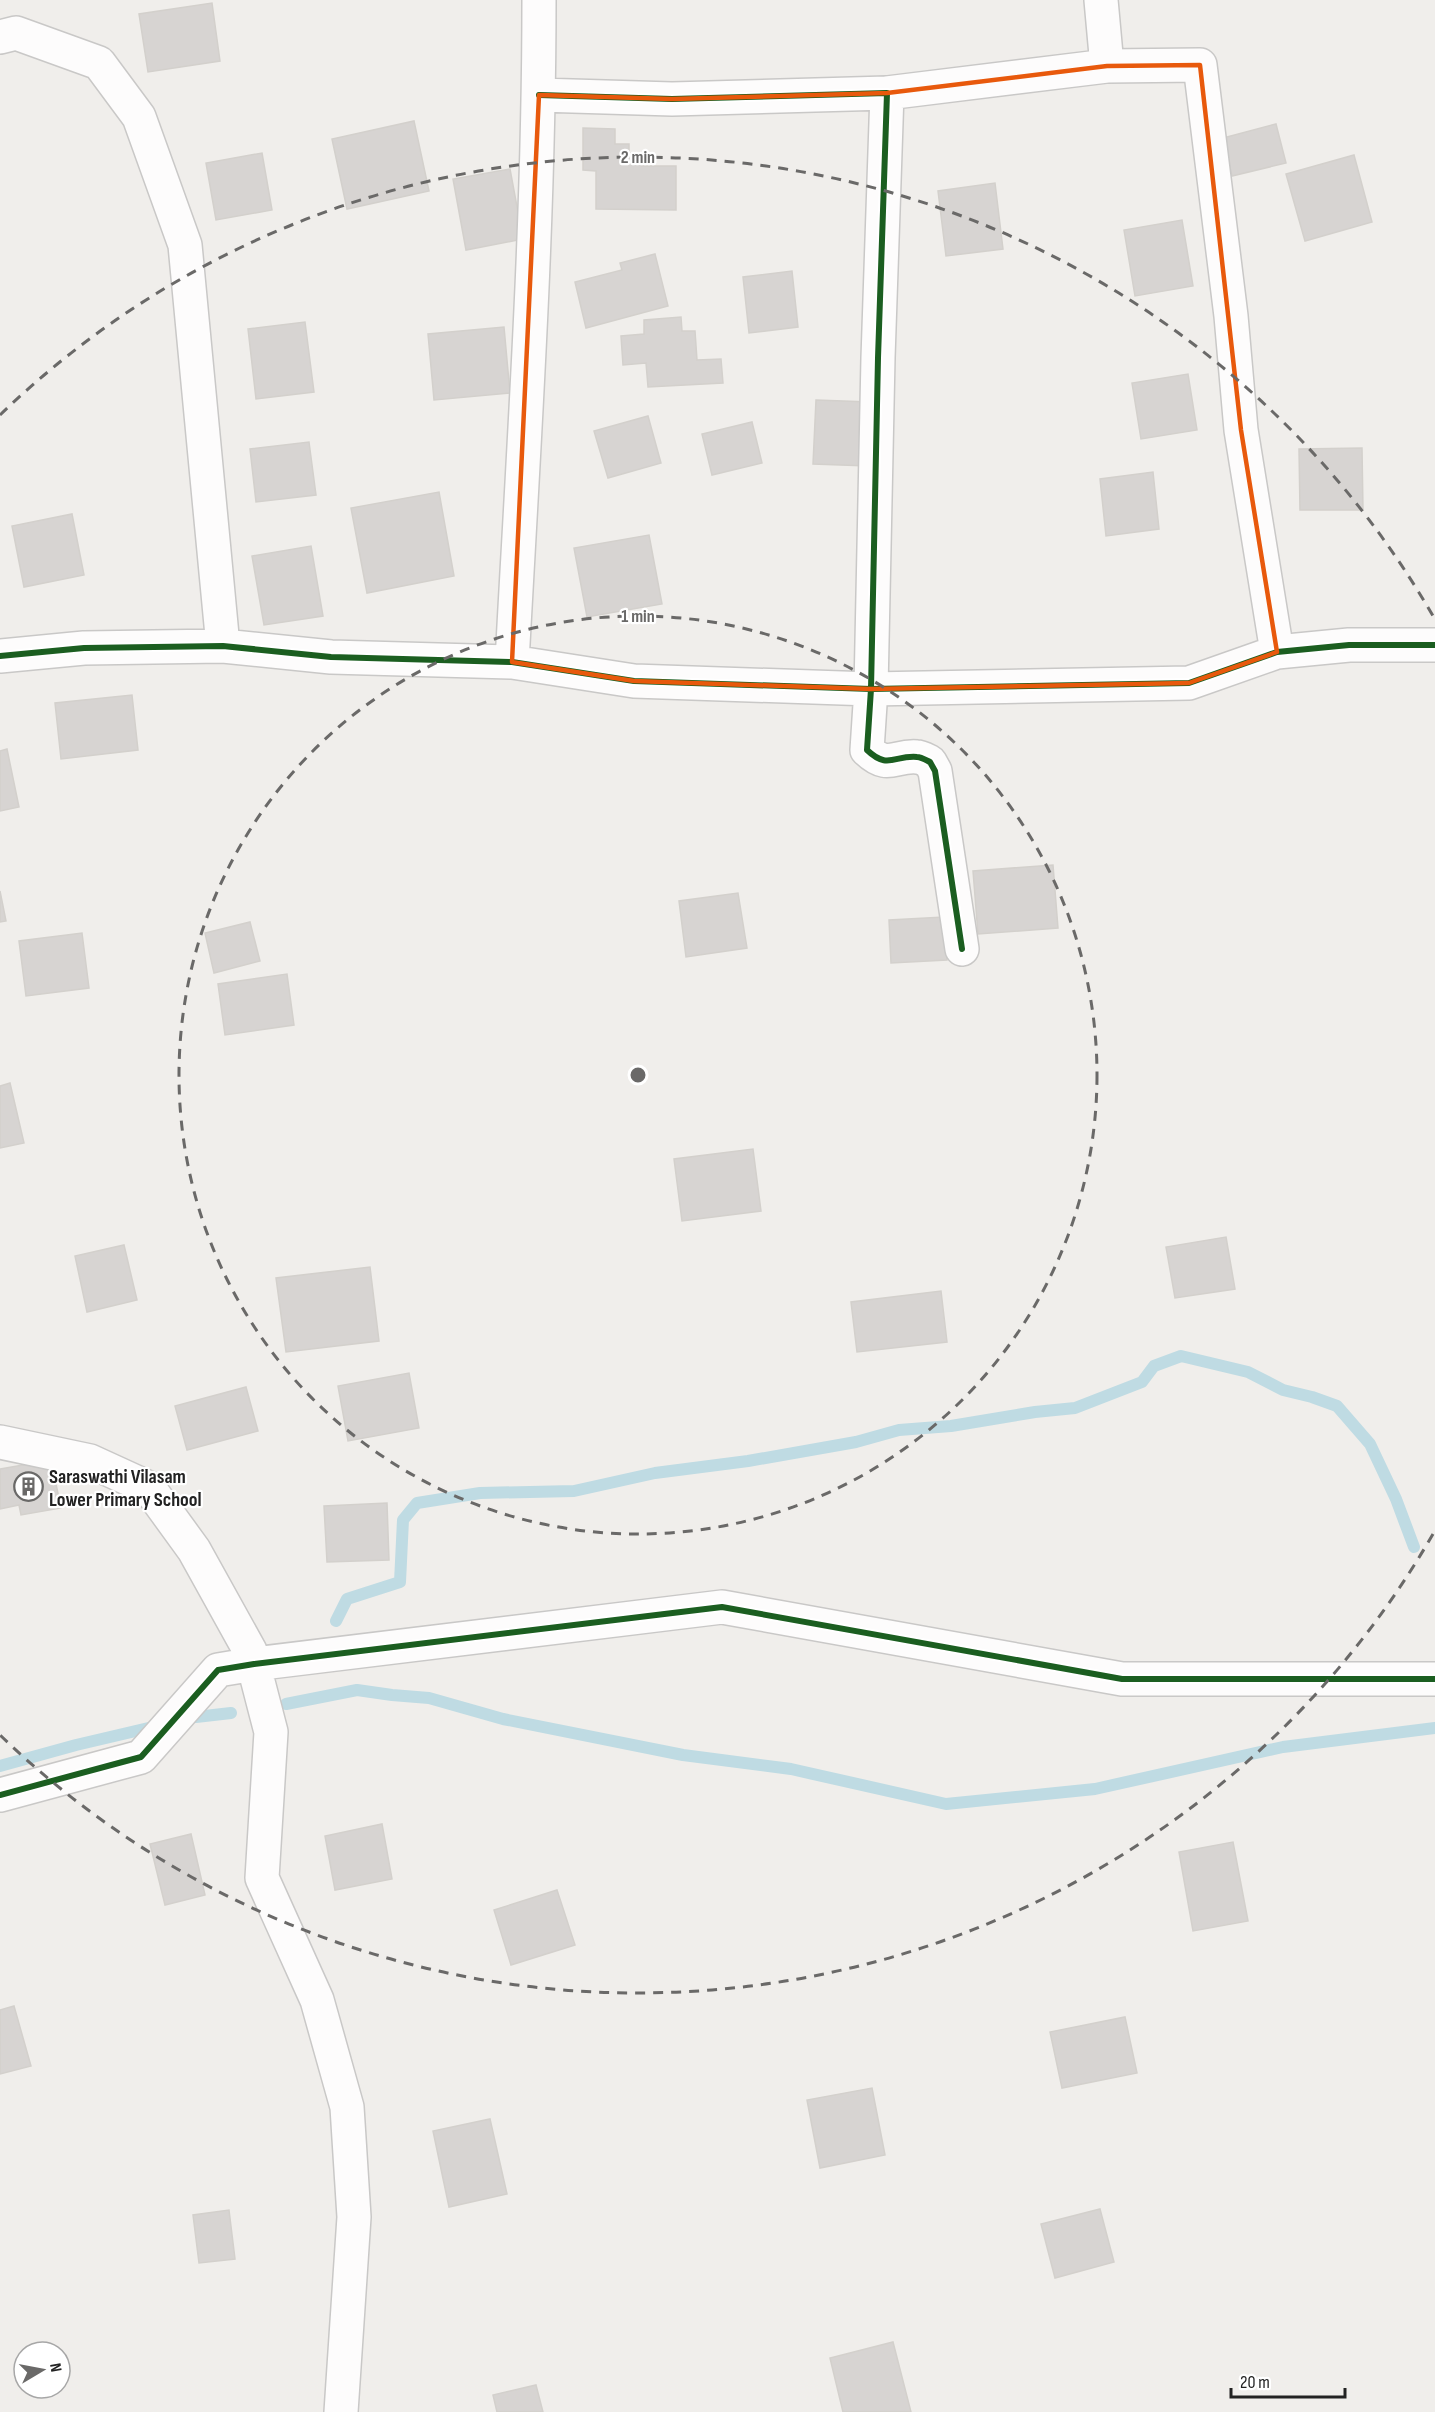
<svg xmlns="http://www.w3.org/2000/svg" width="1435" height="2412" font-family="'Sofia Sans Condensed',sans-serif">
  <style>
    .lines { fill: none; stroke-linecap: round; stroke-linejoin: round }
    .stream { stroke: #bfdbe3; stroke-width: 12 }
    .building { fill: #d7d4d2; stroke: #d3d0cc; stroke-width: 1.5 }
    .minor-casing { stroke: #c9c8c7; stroke-width: 36 }
    .minor { stroke: #fdfcfc; stroke-width: 33 }
    .cycleway-casing { stroke: #fff; stroke-width: 10 }
    .cycleway { stroke: #1b5e20; stroke-width: 6 }
    .marked { fill: none; stroke: #e8590c; stroke-width: 4.5; stroke-linejoin: round }
    .ring { fill: none; stroke: #6a6968; stroke-width: 3; stroke-dasharray: 10 8 }
    .labels { text-anchor: middle; stroke-width: 4.5; stroke-linejoin: round; paint-order: stroke }
    .poi-label { font-size: 20px; font-weight: bold; fill: #222; stroke: #fff; text-anchor: start }
    .centre { fill: #6a6968; stroke: #fff; stroke-width: 3 }
    .ring-label { font-size: 18px; text-anchor: middle; font-weight: bold; fill: #6a6968; stroke: #fff; stroke-width: 4.5; stroke-linejoin: round; paint-order: stroke }
  </style>
  <rect width="100%" height="100%" fill="#f0eeeb"/>
  <g class="lines">
    <path class="stream" d="M 336,1621 L 347,1599 L 400,1582 L 403,1520 L 417,1503 L 480,1493 L 574,1491 L 655,1473 L 748,1461 L 856,1442 L 899,1430 L 951,1426 L 1035,1412 L 1075,1408 L 1142,1382 L 1154,1366 L 1181,1356 L 1248,1372 L 1283,1390 L 1312,1397 L 1337,1406 L 1370,1444 L 1396,1499 L 1414,1547
      M 286,1704 L 357,1690 L 392,1695 L 429,1698 L 503,1719 L 683,1755 L 791,1769 L 946,1804 L 1095,1789 L 1283,1747 L 1435,1728
      M 196,1717 L 231,1713
      M 0,1766 L 76,1745 L 157,1726"/>
  </g>
  <path class="building" d="M 212,3 L 220,61 L 148,72 L 139,14 Z
    M 414,121 L 429,191 L 347,209 L 332,139 Z
    M 1276,124 L 1286,163 L 1232,176 L 1223,138 Z
    M 583,128 L 615,129 L 615,144 L 629,144 L 629,153 L 642,154 L 642,166 L 676,166 L 676,210 L 596,209 L 596,171 L 583,170 Z
    M 262,153 L 272,210 L 216,220 L 206,163 Z
    M 1354,155 L 1372,222 L 1305,241 L 1286,174 Z
    M 510,169 L 523,239 L 466,250 L 453,179 Z
    M 995,183 L 1003,249 L 946,256 L 938,191 Z
    M 1182,220 L 1193,286 L 1135,296 L 1124,230 Z
    M 655,254 L 668,306 L 586,328 L 575,282 L 622,270 L 620,263 Z
    M 792,271 L 798,327 L 749,333 L 743,277 Z
    M 681,317 L 682,331 L 695,331 L 697,360 L 721,359 L 723,383 L 648,387 L 646,363 L 623,365 L 621,336 L 644,334 L 644,320 Z
    M 305,322 L 314,392 L 256,399 L 248,329 Z
    M 504,327 L 510,393 L 434,400 L 428,334 Z
    M 1188,374 L 1197,430 L 1141,439 L 1132,383 Z
    M 816,400 L 870,402 L 868,466 L 813,464 Z
    M 648,416 L 661,463 L 608,478 L 594,431 Z
    M 752,422 L 762,463 L 712,475 L 702,434 Z
    M 309,442 L 316,495 L 256,502 L 250,449 Z
    M 1362,448 L 1363,510 L 1300,510 L 1299,449 Z
    M 1153,472 L 1159,529 L 1106,536 L 1100,479 Z
    M 439,492 L 454,576 L 367,593 L 351,508 Z
    M 72,514 L 84,575 L 24,587 L 12,526 Z
    M 649,535 L 662,604 L 587,617 L 574,548 Z
    M 311,546 L 323,616 L 264,625 L 252,556 Z
    M 132,695 L 138,750 L 61,759 L 55,703 Z
    M 7,749 L 19,807 L 0,811 L 0,751 Z
    M 1053,865 L 1058,928 L 978,934 L 973,871 Z
    M 0,891 L 6,921 L 0,922 Z
    M 738,893 L 747,948 L 686,957 L 679,901 Z
    M 944,917 L 947,960 L 891,963 L 889,920 Z
    M 250,922 L 260,961 L 214,973 L 205,933 Z
    M 82,933 L 89,988 L 26,996 L 19,941 Z
    M 287,974 L 294,1025 L 225,1035 L 218,984 Z
    M 10,1083 L 24,1143 L 0,1148 L 0,1086 Z
    M 753,1149 L 761,1211 L 682,1221 L 674,1159 Z
    M 1226,1237 L 1235,1289 L 1175,1298 L 1166,1247 Z
    M 124,1245 L 137,1300 L 87,1312 L 75,1256 Z
    M 370,1267 L 379,1341 L 286,1352 L 276,1278 Z
    M 941,1291 L 947,1342 L 857,1352 L 851,1302 Z
    M 409,1373 L 419,1428 L 348,1441 L 338,1386 Z
    M 246,1387 L 258,1431 L 187,1450 L 175,1406 Z
    M 51,1460 L 61,1508 L 21,1515 L 19,1505 L 0,1509 L 0,1469 Z
    M 387,1503 L 389,1560 L 327,1562 L 324,1506 Z
    M 382,1824 L 392,1879 L 335,1890 L 325,1836 Z
    M 191,1834 L 205,1895 L 165,1905 L 150,1844 Z
    M 1233,1842 L 1248,1921 L 1193,1931 L 1179,1852 Z
    M 557,1890 L 575,1945 L 511,1965 L 494,1910 Z
    M 14,2006 L 31,2066 L 0,2074 L 0,2010 Z
    M 1125,2017 L 1137,2073 L 1062,2088 L 1050,2032 Z
    M 872,2088 L 885,2155 L 820,2168 L 807,2100 Z
    M 490,2119 L 507,2194 L 449,2207 L 433,2131 Z
    M 1100,2209 L 1114,2262 L 1055,2278 L 1041,2224 Z
    M 229,2210 L 235,2259 L 199,2263 L 193,2215 Z
    M 893,2342 L 911,2412 L 843,2412 L 830,2358 Z
    M 536,2385 L 543,2412 L 497,2412 L 493,2395 Z"/>
  <g class="lines">
    <defs>
      <path id="minor" d="M 0,37 L 16,33 L 99,63 L 139,117 L 185,245 L 223,646
        M 1107,66 L 1200,65 L 1231,316 L 1241,430 L 1277,652
        M 887,93 L 1107,66 L 1101,0
        M 539,95 L 672,99 L 887,93 L 878,358 L 871,689 L 867,750 C 888,770 894,755 917,757 C 921,757 926,760 930,762 L 935,771 L 962,949
        M 0,656 L 84,648 L 223,646 L 331,657 L 512,662 L 634,681 L 871,689 L 1189,683 L 1277,652 L 1349,645 L 1435,645
        M 512,662 C 524,441 539,221 539,0
        M 0,1442 L 90,1461 L 149,1488 L 194,1550 L 250,1651 L 271,1732 L 262,1878 L 317,2000 L 347,2107 L 354,2217 L 341,2412
        M 0,1795 L 141,1757 L 218,1670 L 254,1664 L 722,1607 L 1122,1679 L 1435,1679"/>
    </defs>
    <use href="#minor" class="minor-casing"/>
    <use href="#minor" class="minor"/>
    <defs>
      <path id="cycleway" d="M 539,95 L 672,99 L 887,93 L 878,358 L 871,689 L 867,750 C 888,770 894,755 917,757 C 921,757 926,760 930,762 L 935,771 L 962,949
        M 0,656 L 84,648 L 223,646 L 331,657 L 512,662 L 634,681 L 871,689 L 1189,683 L 1277,652 L 1349,645 L 1435,645
        M 0,1795 L 141,1757 L 218,1670 L 254,1664 L 722,1607 L 1122,1679 L 1435,1679"/>
    </defs>
    <use href="#cycleway" class="cycleway-casing"/>
    <use href="#cycleway" class="cycleway"/>
  </g>
  <path class="marked" d="M 1200,65 L 1241,430 L 1277,652 L 1189,683 L 871,689 L 634,681 L 512,662 L 539,95 L 672,99 L 887,93 L 1107,66 Z"/>
  <g class="ring">
    <circle cx="638" cy="1075" r="459"/>
    <path d="M1433 1534A918 918 0 0 1 0 1735M0 415A918 918 0 0 1 1433 616"/>
  </g>
  <defs>
    <symbol id="building-ring" viewBox="-11 -11 22 22"><circle r="9.5" fill="#fff" stroke="#6a6968" stroke-width="1.5"/><path d="M-4-6H4V6H1V3H-1V6H-4ZM-2.5-4.3h1.7v1.8h-1.7ZM.8-4.3h1.7v1.8H.8ZM-2.5-1h1.7V.8h-1.7ZM.8-1h1.7V.8H.8Z" fill="#6a6968"/></symbol>
  </defs>
  <g fill-rule="evenodd">
    <use href="#building-ring" x="12" y="1470" width="33" height="33"/>
  </g>
  <g class="labels">
    <g class="poi-label">
      <text x="49" y="1483">Saraswathi Vilasam<tspan x="49" dy="23">Lower Primary School</tspan></text>
    </g>
  </g>
  <circle cx="638" cy="1075" r="9" class="centre"/>
  <g class="ring-label">
    <text x="638" y="163">2 min</text>
    <text x="638" y="622">1 min</text>
  </g>
  <g transform="translate(42 2370) rotate(80)"><circle r="28" fill="#ffffff" stroke="#a7a7a7" stroke-width="1.5"/>
  <path d="M0-4.5L10 22L0 15L-10 22Z" fill="#6a6968"/>
  <text y="-9" font-size="16" font-weight="bold" text-anchor="middle" fill="#222222">N</text>
  </g>
  <path d="M1231 2388v9h114v-9" fill="none" stroke="#222222" stroke-width="3"/>
  <text x="1240" y="2388" font-size="18" fill="#222222" stroke="#ffffff" stroke-width="4.5" paint-order="stroke">20 m</text>
</svg>
